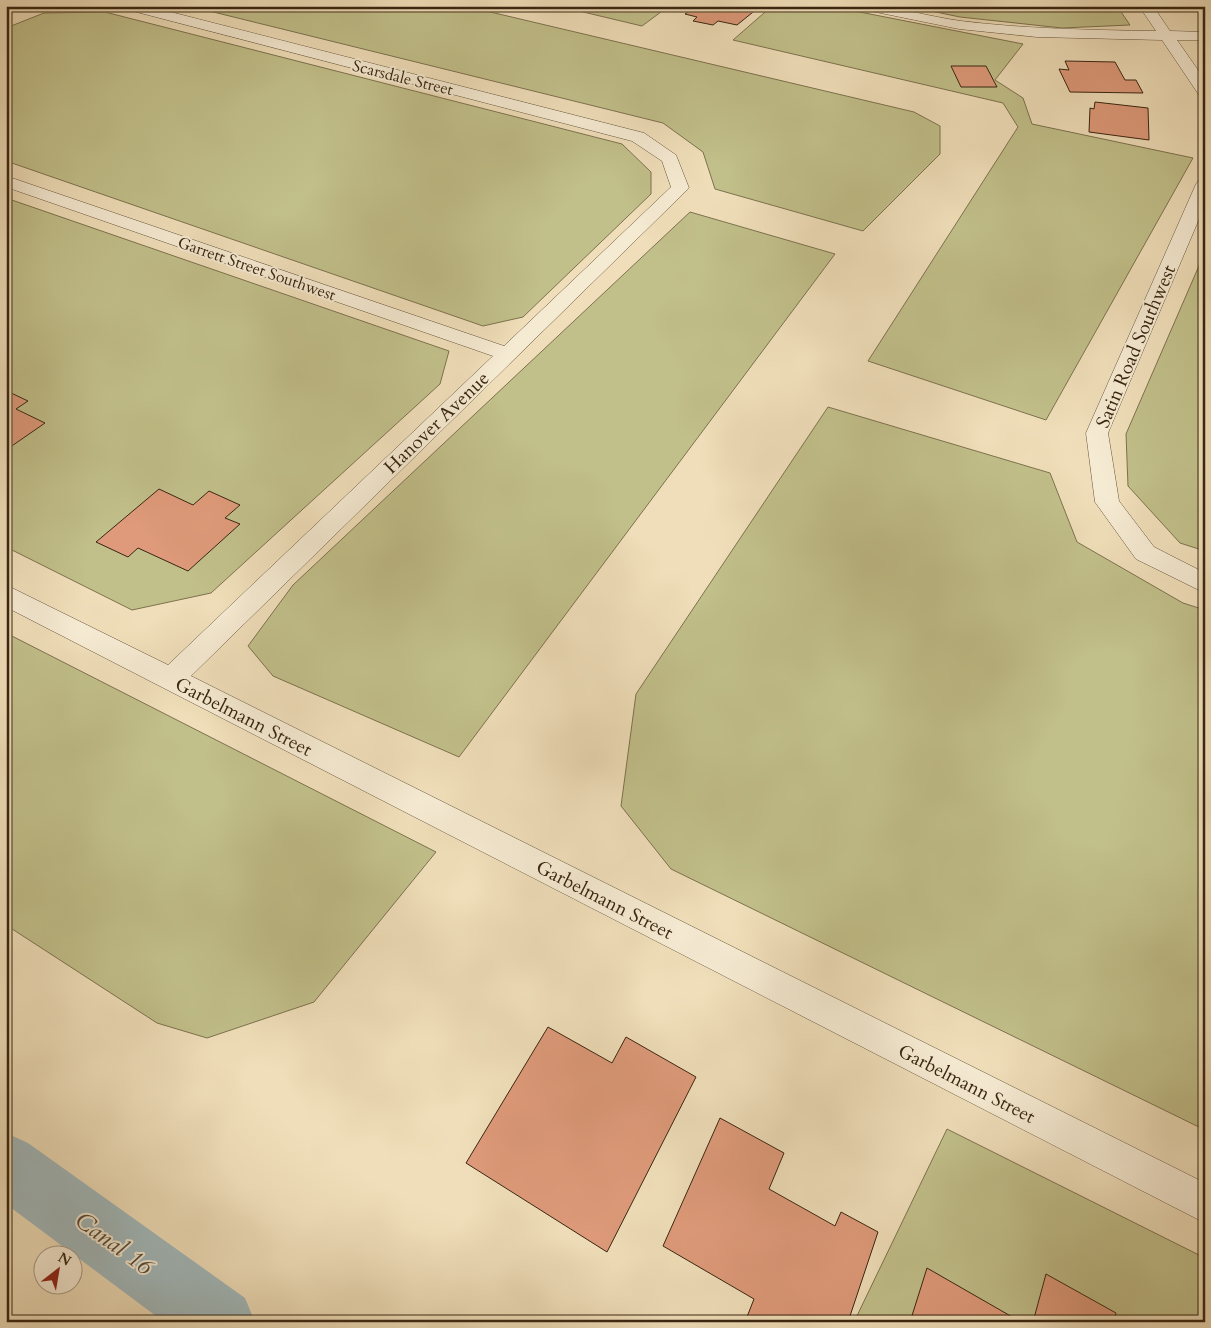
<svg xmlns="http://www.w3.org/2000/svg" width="1211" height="1328" font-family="Cardo,serif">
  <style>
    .green { fill: #c1bf8a; stroke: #7d724e }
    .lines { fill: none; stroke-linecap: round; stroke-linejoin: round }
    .canal { fill: #a1b9bc; fill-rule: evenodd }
    .building { fill: #de9a7a; stroke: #392611 }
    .minor-casing { stroke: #66543b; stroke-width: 1 }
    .minor { fill: #f5ead2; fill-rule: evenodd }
    .labels { text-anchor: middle; stroke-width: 4; stroke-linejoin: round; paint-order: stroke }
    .far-street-label { font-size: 16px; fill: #392611; stroke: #f5ead2 }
    .street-label { font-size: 19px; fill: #392611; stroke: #f5ead2 }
    .near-water-label { font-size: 24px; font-style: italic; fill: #534b3c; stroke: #f5ead2 }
  </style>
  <rect width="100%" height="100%" fill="#efdeb9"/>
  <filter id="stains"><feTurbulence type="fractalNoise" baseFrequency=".004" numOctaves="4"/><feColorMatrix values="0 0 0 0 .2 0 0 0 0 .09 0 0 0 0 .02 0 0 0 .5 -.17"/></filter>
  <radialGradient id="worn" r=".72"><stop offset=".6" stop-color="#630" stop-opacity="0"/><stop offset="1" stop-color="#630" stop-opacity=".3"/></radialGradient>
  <path class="green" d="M 189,6 L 465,6 L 914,112 L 940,126 L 940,154 L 863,231 L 715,189 L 703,152 L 663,123 Z
    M 558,6 L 669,6 L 642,26 Z
    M 772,6 L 829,6 L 1023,44 L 995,80 L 1023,98 L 1032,124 L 1193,158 L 1046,420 L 868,361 L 1018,127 L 1003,103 L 733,40 Z
    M 907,6 L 1117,6 L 1130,25 L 1062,28 L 960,17 Z
    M 105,12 L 622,144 L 651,172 L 651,194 L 523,317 L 483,326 L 6,161 L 6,28 L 44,13 Z
    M 6,198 L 449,351 L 440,384 L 211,593 L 132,610 L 6,547 Z
    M 690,212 L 835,254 L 459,757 L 273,676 L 248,646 L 293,585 Z
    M 1205,252 L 1205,551 L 1180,543 L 1128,486 L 1126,434 Z
    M 828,407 L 1050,473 L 1077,542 L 1183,603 L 1205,610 L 1205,1130 L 671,869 L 621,806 L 636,694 Z
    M 6,633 L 436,852 L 314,1002 L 207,1038 L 157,1023 L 6,925 Z
    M 947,1129 L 1205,1258 L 1205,1322 L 854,1322 Z"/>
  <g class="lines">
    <path class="canal" d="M 6,1133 L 28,1143 L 245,1298 L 255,1322 L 164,1322 L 6,1204 Z"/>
  </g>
  <path class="building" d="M 696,6 L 748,6 L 758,8 L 737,25 L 718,21 L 713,25 L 693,21 L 697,17 L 685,14 Z
    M 1065,61 L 1115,62 L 1125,80 L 1136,80 L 1143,93 L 1070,92 L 1059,69 L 1069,70 Z
    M 951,66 L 986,66 L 997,87 L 961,87 Z
    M 1095,102 L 1148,108 L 1149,140 L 1089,132 L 1090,108 L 1094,109 Z
    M 9,392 L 28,401 L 16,409 L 45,423 L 6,450 L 6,394 Z
    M 159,489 L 193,505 L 209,491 L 240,505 L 225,518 L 240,524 L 188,571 L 138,548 L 128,557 L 96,542 Z
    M 548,1027 L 612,1063 L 626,1037 L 696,1077 L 607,1252 L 466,1163 Z
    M 720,1118 L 784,1153 L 769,1189 L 835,1226 L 841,1212 L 878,1232 L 848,1322 L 745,1322 L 754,1299 L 663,1246 Z
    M 927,1268 L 1021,1322 L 910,1322 Z
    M 1046,1274 L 1116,1313 L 1114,1322 L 1033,1322 Z"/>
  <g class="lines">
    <defs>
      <path id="minor" d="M 6,6 L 23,6 L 6,14 Z
        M 123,6 L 147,6 L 644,133 L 676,155 L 689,188 L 191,676 L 1205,1183 L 1205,1223 L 6,607 L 6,585 L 168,665 L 493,356 L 6,187 L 6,176 L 504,346 L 671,187 L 662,161 L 632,141 L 125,9 Z
        M 859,6 C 897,6 925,16 961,21 C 1026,29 1091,30 1156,31 L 1139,6 L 1153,6 L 1170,31 L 1205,32 L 1205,40 L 1177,40 L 1205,80 L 1205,97 L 1199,95 L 1162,40 L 1037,37 L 959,29 L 866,10 Z
        M 1205,179 L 1205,205 L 1108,433 L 1119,501 L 1154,547 L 1205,573 L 1205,593 L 1136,559 L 1095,502 L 1086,433 L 1196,184 L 1199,180 Z"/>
    </defs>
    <use href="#minor" class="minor-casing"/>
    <use href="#minor" class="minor"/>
  </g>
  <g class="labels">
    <g class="far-street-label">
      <text transform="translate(403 77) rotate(14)" y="6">Scarsdale Street</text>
      <text transform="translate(257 268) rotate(19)" y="6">Garrett Street Southwest</text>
    </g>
    <g class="street-label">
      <text transform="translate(1135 346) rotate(-67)" y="7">Satin Road Southwest</text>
      <text transform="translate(436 422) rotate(-44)" y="7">Hanover Avenue</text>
      <text transform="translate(244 716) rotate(27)" y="7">Garbelmann Street</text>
      <text transform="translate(605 899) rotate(27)" y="7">Garbelmann Street</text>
      <text transform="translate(967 1083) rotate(27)" y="7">Garbelmann Street</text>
    </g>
    <g class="near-water-label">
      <text transform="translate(114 1243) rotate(36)" y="8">Canal 16</text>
    </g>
  </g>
  <rect width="1211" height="1328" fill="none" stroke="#efdeb9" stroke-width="25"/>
  <rect x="8" y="8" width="1196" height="1313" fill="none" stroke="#392611" stroke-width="2.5"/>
  <rect x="12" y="12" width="1186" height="1303" fill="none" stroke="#392611"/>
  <g transform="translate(58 1270) rotate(31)"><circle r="24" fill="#f5ead2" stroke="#aa9c85"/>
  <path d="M0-4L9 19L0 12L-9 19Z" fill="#8f2418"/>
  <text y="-8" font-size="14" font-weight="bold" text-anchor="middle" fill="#392611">N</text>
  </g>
  <rect width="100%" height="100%" filter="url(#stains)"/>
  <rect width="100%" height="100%" fill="url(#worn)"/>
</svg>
